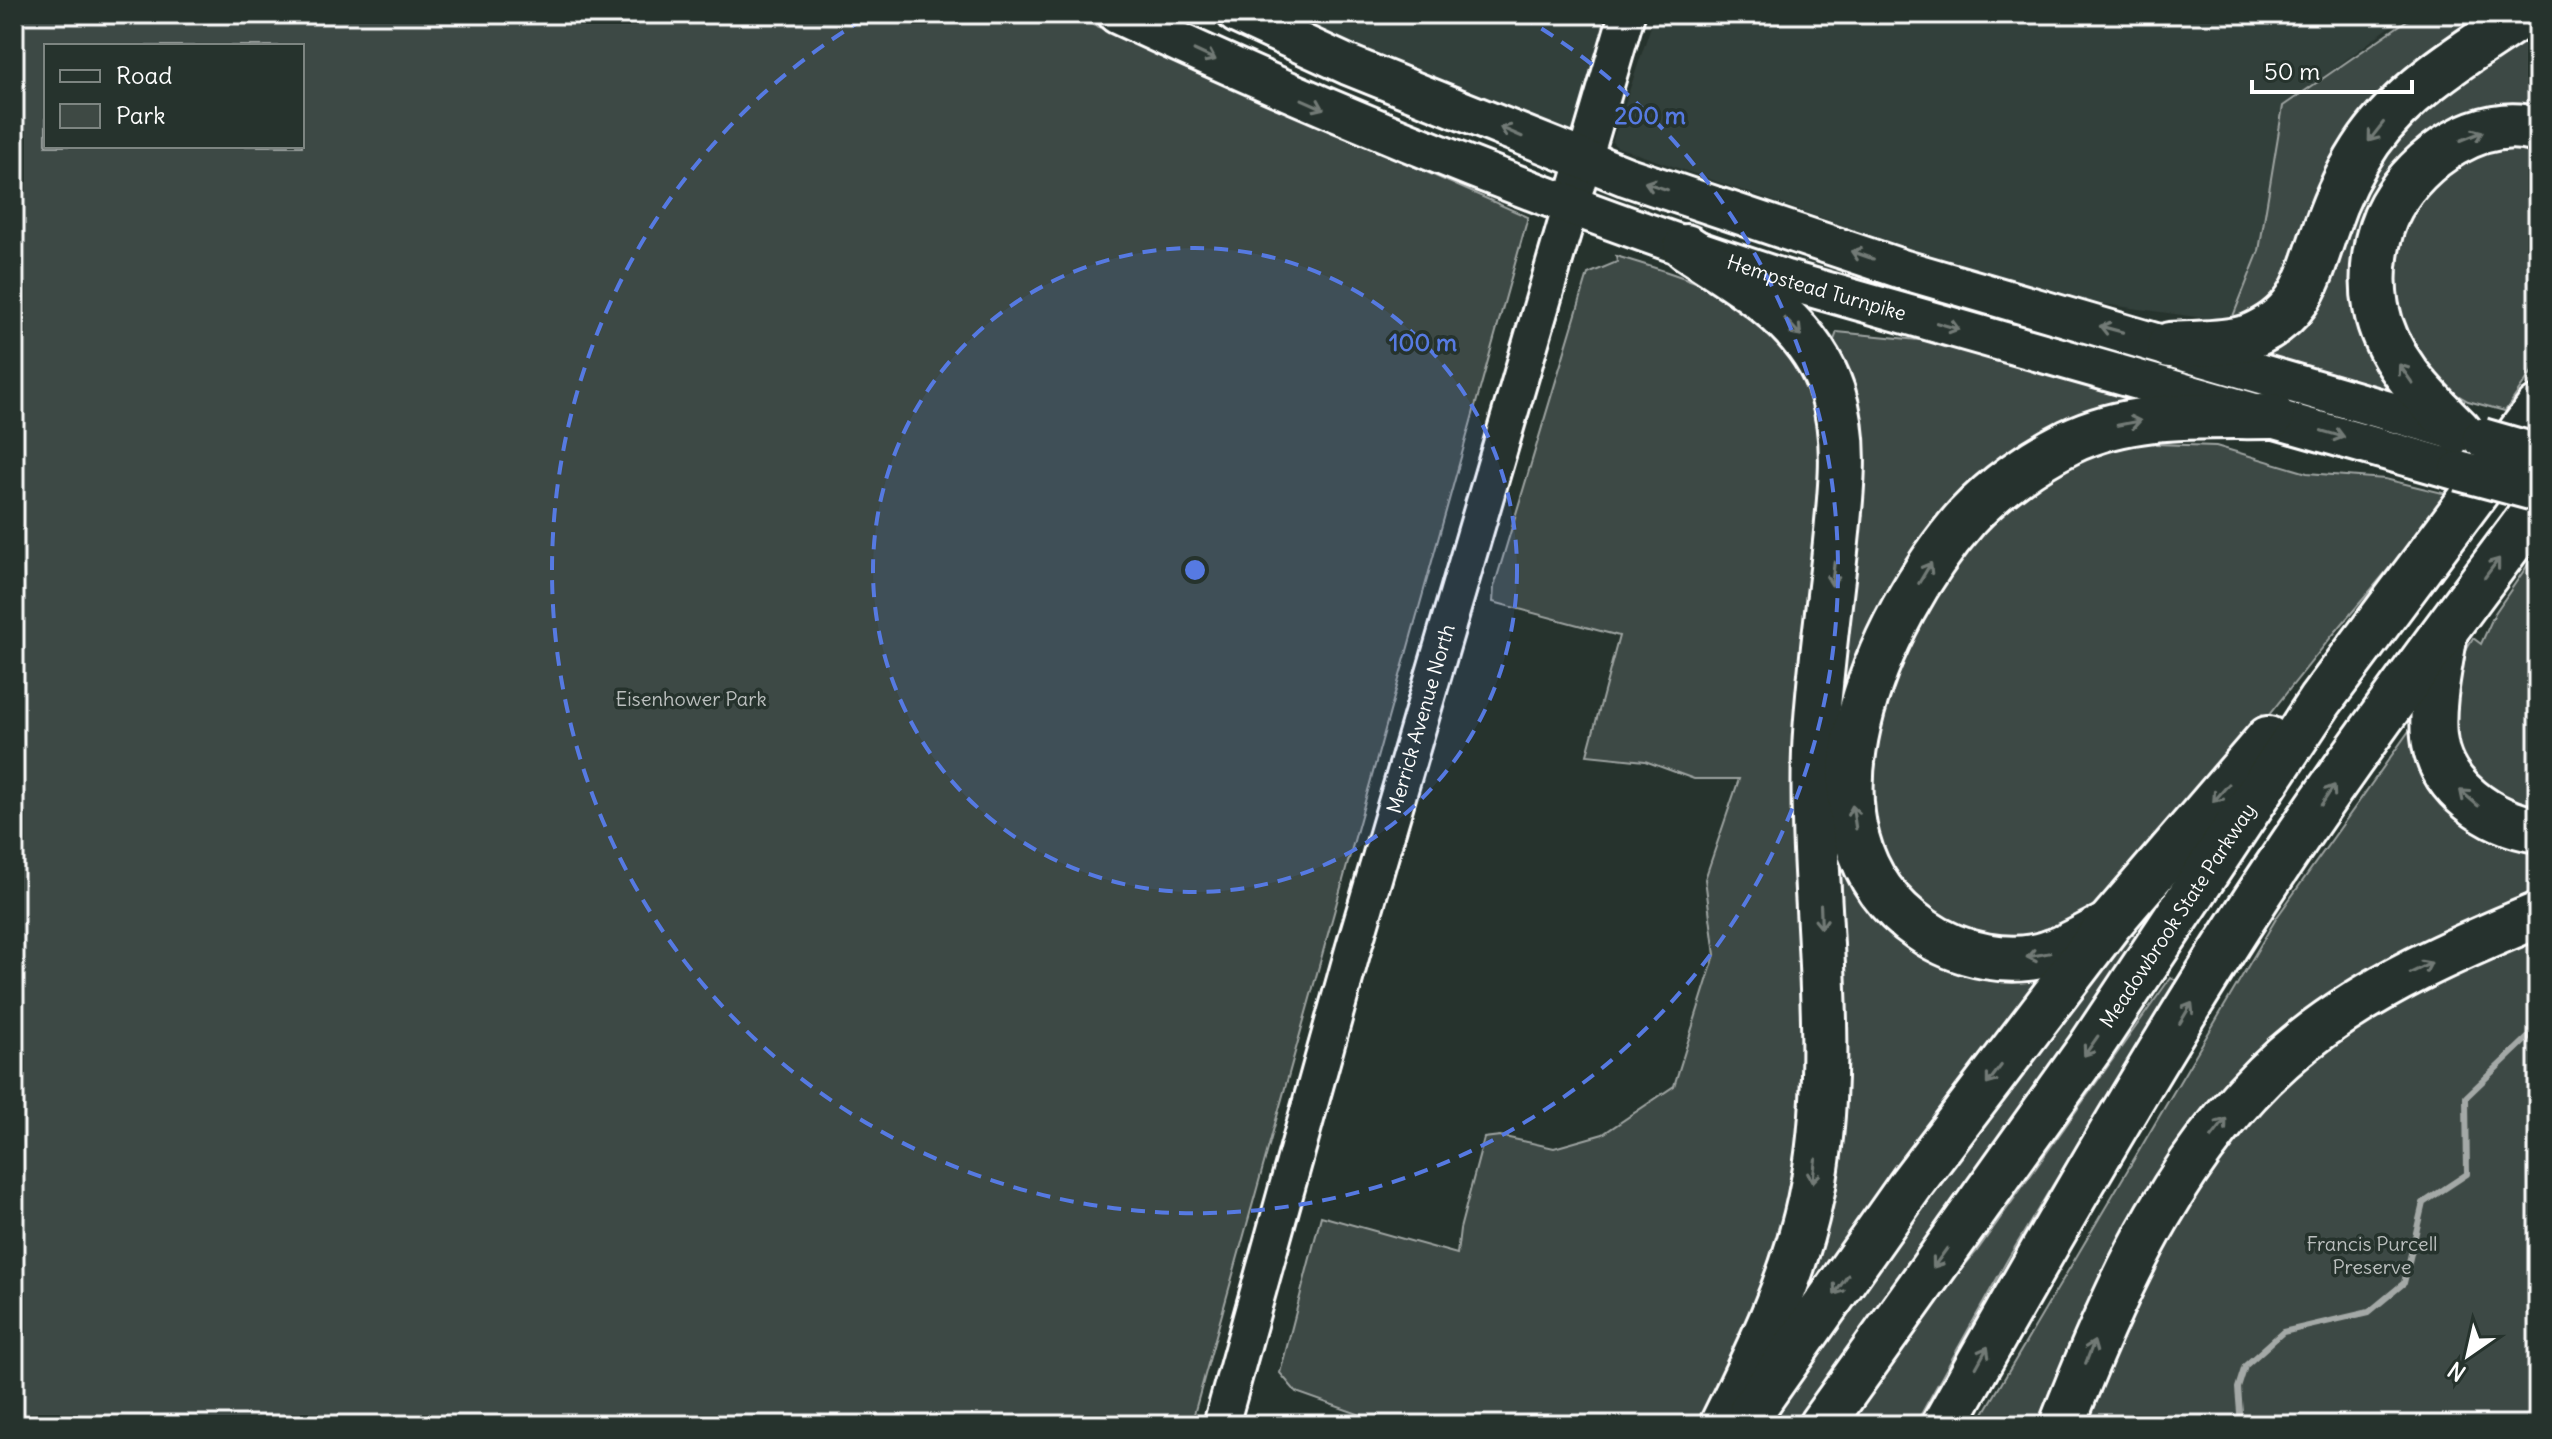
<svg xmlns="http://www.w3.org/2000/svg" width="2552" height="1439" font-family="Delius,sans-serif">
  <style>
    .built { fill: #333f3a }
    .green { fill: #3e4944; stroke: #9ea4a2; stroke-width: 2; fill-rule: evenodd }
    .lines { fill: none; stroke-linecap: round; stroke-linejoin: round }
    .stream { stroke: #a4a9a7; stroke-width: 6 }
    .secondary-casing { stroke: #fff; stroke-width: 40 }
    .primary-casing { stroke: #fff; stroke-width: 44 }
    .motorway-casing { stroke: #fff; stroke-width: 50 }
    .secondary { stroke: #26332d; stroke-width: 34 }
    .primary { stroke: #26332d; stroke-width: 38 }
    .motorway { stroke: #26332d; stroke-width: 44 }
    .primary-bridge-casing { stroke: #fff; stroke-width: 44; stroke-linecap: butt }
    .primary-bridge { stroke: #26332d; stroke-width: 38 }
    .oneway { stroke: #727a76 }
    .ring { fill: none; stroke: #567ae2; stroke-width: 4; stroke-dasharray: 14 10 }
    .labels { text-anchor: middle; stroke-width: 7; stroke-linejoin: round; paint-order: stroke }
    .street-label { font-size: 20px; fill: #fff; stroke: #26332d }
    .park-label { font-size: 20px; fill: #bbbfbe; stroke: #26332d }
    .centre { fill: #567ae2; stroke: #26332d; stroke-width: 4 }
    .ring-label { font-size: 24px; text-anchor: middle; font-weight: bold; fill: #567ae2; stroke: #26332d; stroke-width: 7; stroke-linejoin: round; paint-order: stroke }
  </style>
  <rect width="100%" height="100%" fill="#26332d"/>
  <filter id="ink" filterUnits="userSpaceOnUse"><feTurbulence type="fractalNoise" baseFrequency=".0125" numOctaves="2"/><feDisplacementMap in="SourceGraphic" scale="16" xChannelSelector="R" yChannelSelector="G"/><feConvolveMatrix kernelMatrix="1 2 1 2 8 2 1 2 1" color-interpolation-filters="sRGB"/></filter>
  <g filter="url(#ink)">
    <path class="built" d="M 1242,14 L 1623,14 L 1582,158 Z
      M 1655,14 L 2407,14 L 2283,107 L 2259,251 L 2232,319 L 2225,321 L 2046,296 L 1617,147 L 1612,142 Z"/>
    <path class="green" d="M 14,14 L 1069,14 L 1528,217 L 1191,1425 L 14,1425 ZM 46,46 L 302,46 L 302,146 L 46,146 Z
      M 2416,14 L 2510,14 L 2403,88 L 2270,316 L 2232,319 L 2259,251 L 2283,106 Z
      M 2538,19 L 2538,121 L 2383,204 L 2393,376 L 2382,391 L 2259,356 L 2377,144 Z
      M 2538,142 L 2538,363 L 2505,411 L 2468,401 L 2447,389 L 2393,337 L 2388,239 L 2406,203 L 2484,143 Z
      M 1616,256 C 1657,268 1745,294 1773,327 C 1782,337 1786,353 1794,365 L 1802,361 L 1822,411 L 1811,1063 L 1781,1259 L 1704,1425 L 1389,1425 L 1296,1392 L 1280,1373 L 1321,1216 L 1457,1254 L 1460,1229 L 1484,1138 L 1500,1136 L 1554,1148 L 1603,1134 L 1674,1086 L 1715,955 L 1705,879 L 1739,779 L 1694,779 L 1645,761 L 1587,755 L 1619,636 L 1493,602 L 1494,587 L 1588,274 L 1617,262 Z
      M 1837,332 L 1939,342 L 2164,404 L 2004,465 L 1841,728 L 1828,716 L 1830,351 Z
      M 2153,431 L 2156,444 L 2216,446 L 2307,473 L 2385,479 L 2451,495 L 2332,636 L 2136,881 L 2084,923 L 2022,945 L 1921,918 L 1865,829 L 1881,684 L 1948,560 L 2036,476 Z
      M 2538,550 L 2538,822 L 2452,765 L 2452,672 L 2473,638 L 2481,644 L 2495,613 Z
      M 2421,714 L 2538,847 L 2538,905 L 2280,1047 L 2041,1425 L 1977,1425 L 2277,917 Z
      M 1843,859 L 1869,907 L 2042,971 L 2049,980 L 1793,1330 L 1833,863 Z
      M 2538,929 L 2538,1425 L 2075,1425 L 2148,1262 L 2252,1111 L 2314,1049 Z
      M 2128,931 L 2139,938 L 1803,1425 L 1759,1425 Z
      M 2171,977 L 2177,981 L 2009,1257 L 1915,1425 L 1844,1425 L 1922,1315 L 1977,1251 Z"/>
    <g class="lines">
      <path class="stream" d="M 2241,1425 L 2238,1388 L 2245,1366 L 2283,1332 L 2369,1312 L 2404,1283 L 2423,1203 L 2467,1174 L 2466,1097 L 2538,1028"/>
      <defs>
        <g id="secondary">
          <path id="s1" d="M 1221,1425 L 1353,950 L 1627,14"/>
        </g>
        <g id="primary">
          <path id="s2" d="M 1117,14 C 1336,116 1557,207 1786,280 L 2459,471"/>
          <path d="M 1237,14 L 1348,65 L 1625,176 L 1905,270 L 2464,433"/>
        </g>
        <g id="motorway">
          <path d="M 1686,247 C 1744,285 1809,321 1832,391 C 1848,441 1841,491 1836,542 C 1829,611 1818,681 1815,751 C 1810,901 1842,1052 1810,1201 C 1793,1281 1758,1352 1722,1425"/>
          <path d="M 2170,345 C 2193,343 2227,345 2249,337 C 2304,314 2308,278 2326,228 C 2336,198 2351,167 2369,141 C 2408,86 2469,51 2524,14"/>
          <path d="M 2459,431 C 2423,395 2386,360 2376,307 C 2370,275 2375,234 2391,206 C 2418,158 2481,113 2538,130"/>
          <path d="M 2444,638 C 2439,670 2431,704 2434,737 C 2439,788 2491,823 2538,830"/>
          <path d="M 2104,927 C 2088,935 2072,945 2055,951 C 2013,968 1957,955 1922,930 C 1780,833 1879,617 1967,517 C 1995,487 2033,460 2069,442 C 2133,411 2204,417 2272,416"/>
          <path d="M 1752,1410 L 1912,1183 L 2109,924 L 2268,739"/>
          <path id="s3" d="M 1821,1425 L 2090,1048 L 2320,701 L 2538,409"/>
          <path d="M 1944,1425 C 2038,1258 2133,1091 2236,930 C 2329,784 2434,645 2538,506"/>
          <path d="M 2062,1425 C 2116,1285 2183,1136 2304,1040 C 2373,985 2456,949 2538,915"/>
        </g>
      </defs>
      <use href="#secondary" class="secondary-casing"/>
      <use href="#primary" class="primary-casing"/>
      <use href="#motorway" class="motorway-casing"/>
      <use href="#secondary" class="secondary"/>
      <use href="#primary" class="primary"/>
      <use href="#motorway" class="motorway"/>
      <defs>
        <path id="primary-bridge" d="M 2482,438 L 2538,454
          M 2459,471 L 2538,492"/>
      </defs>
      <use href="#primary-bridge" class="primary-bridge-casing"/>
      <use href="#primary-bridge" class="primary-bridge"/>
    </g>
    <defs><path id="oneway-shaft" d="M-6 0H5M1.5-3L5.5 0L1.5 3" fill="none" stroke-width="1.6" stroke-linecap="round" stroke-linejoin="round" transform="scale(2)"/></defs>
    <g class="oneway">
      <use href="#oneway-shaft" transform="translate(1205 55) rotate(25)"/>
      <use href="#oneway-shaft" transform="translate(1313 104) rotate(24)"/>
      <use href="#oneway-shaft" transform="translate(1511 132) rotate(-157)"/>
      <use href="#oneway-shaft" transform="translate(2376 132) rotate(128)"/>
      <use href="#oneway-shaft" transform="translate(2472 136) rotate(-22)"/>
      <use href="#oneway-shaft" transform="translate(1656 186) rotate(-162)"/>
      <use href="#oneway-shaft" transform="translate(1862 255) rotate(-161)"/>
      <use href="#oneway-shaft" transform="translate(1948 326) rotate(16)"/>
      <use href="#oneway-shaft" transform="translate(1793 327) rotate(47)"/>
      <use href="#oneway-shaft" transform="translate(2111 329) rotate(-165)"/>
      <use href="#oneway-shaft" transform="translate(2406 374) rotate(-125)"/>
      <use href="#oneway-shaft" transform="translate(2129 423) rotate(-11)"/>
      <use href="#oneway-shaft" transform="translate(2333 434) rotate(16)"/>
      <use href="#oneway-shaft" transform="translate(2492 568) rotate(-53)"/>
      <use href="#oneway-shaft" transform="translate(1925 573) rotate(-59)"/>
      <use href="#oneway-shaft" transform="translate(1833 574) rotate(96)"/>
      <use href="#oneway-shaft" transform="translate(2221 793) rotate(131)"/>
      <use href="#oneway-shaft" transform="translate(2328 795) rotate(-56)"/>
      <use href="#oneway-shaft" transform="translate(2469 798) rotate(-139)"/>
      <use href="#oneway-shaft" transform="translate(1854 817) rotate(-99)"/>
      <use href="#oneway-shaft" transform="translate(1821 917) rotate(88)"/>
      <use href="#oneway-shaft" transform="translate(2038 955) rotate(169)"/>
      <use href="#oneway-shaft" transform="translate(2421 968) rotate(-26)"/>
      <use href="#oneway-shaft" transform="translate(2186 1013) rotate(-59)"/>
      <use href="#oneway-shaft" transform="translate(2091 1046) rotate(125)"/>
      <use href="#oneway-shaft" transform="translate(1994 1075) rotate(127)"/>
      <use href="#oneway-shaft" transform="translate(2219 1128) rotate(-52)"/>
      <use href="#oneway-shaft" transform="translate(1814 1171) rotate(97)"/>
      <use href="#oneway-shaft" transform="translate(1940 1258) rotate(126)"/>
      <use href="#oneway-shaft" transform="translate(1841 1285) rotate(125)"/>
      <use href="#oneway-shaft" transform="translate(2090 1352) rotate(-69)"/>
      <use href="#oneway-shaft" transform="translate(1982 1357) rotate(-61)"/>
    </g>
  </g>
  <circle cx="1195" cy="570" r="322" fill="#567ae2" fill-opacity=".12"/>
  <g class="ring">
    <circle cx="1195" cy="570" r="322"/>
    <path d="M1521 16A643 643 0 1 1 869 16"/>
  </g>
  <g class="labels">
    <g class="street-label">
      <text dy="7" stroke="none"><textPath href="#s2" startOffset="752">Hempstead Turnpike</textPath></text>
      <text dy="7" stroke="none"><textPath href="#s1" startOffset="734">Merrick Avenue North</textPath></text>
      <text dy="7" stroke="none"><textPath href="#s3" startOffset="622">Meadowbrook State Parkway</textPath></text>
    </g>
    <g class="park-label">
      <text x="691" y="706">Eisenhower Park</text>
      <text x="2372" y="1251">Francis Purcell<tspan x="2372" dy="23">Preserve</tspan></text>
    </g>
  </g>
  <circle cx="1195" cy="570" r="12" class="centre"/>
  <g class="ring-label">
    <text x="1650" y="124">200 m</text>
    <text x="1423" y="351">100 m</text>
  </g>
  <rect width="2552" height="1439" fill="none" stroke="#26332d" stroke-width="48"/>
  <rect x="24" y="24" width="2504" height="1391" fill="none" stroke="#fff" stroke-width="3" filter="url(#ink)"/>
  <rect x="44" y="44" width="260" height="104" fill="#26332d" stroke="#7d8581" stroke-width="2"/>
  <rect x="60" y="70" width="40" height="12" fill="#26332d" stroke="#7d8581" stroke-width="2"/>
  <text x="116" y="84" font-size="24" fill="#ffffff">Road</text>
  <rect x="60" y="104" width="40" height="24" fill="#3e4944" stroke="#7d8581" stroke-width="2"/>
  <text x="116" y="124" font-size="24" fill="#ffffff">Park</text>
  <g transform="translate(2468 1355) rotate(214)" stroke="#26332d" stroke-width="6" paint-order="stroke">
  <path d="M0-6L14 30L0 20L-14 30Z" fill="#ffffff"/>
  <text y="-12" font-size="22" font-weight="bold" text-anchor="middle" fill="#ffffff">N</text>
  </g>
  <path d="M2252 80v12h160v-12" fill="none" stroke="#ffffff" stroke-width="4"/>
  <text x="2264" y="80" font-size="24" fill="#ffffff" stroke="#26332d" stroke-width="6" paint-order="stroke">50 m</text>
</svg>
